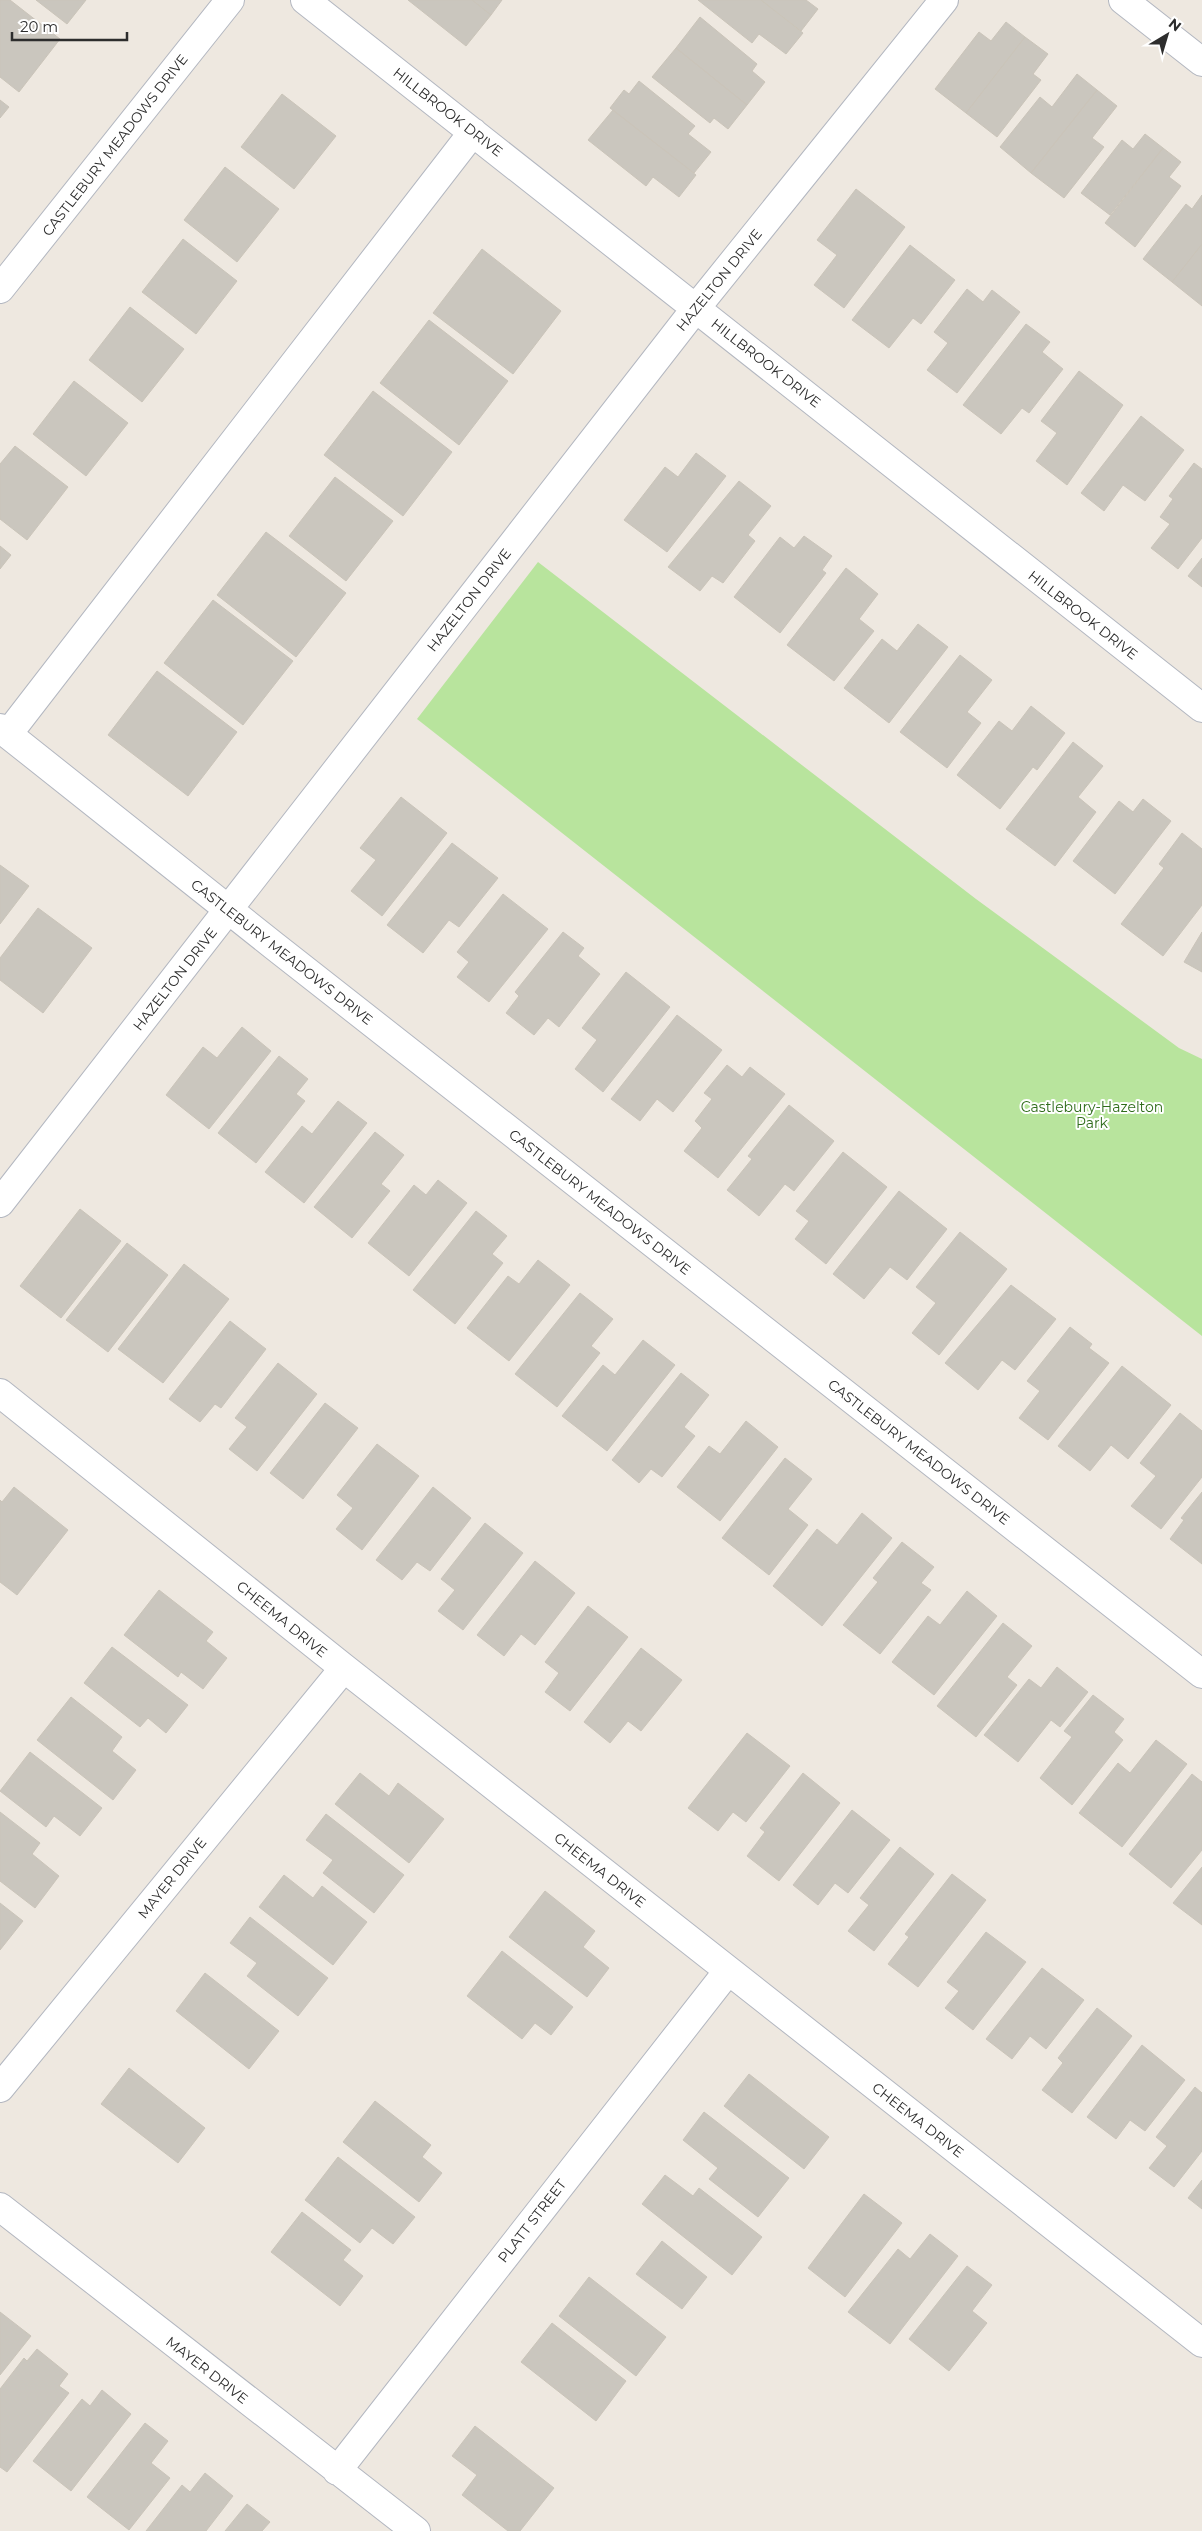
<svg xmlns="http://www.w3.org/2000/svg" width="1202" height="2531" font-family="Montserrat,sans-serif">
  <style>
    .green { fill: #b8e49d }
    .building { fill: #cac6be; stroke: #cac4b9 }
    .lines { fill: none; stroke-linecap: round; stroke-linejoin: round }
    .minor-casing { stroke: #b3b7c0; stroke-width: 30 }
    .minor { stroke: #fff; stroke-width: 28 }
    .labels { text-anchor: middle; stroke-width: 4; stroke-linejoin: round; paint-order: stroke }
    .street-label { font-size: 14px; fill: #2d2d2d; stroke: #fff }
    .park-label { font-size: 14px; fill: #2f6c1b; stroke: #fff }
  </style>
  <rect width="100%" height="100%" fill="#eee8e0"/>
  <path class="green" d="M 538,562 L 976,899 L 1179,1048 L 1202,1059 L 1202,1336 L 417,719 Z"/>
  <path class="building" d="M 0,0 L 10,0 L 60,39 L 19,92 L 0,77 Z
    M 36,0 L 86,0 L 67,24 Z
    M 408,0 L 472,0 L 491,15 L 466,46 Z
    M 472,0 L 502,0 L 491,15 Z
    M 698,0 L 761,0 L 803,33 L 786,54 L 759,34 L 752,43 Z
    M 761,0 L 806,0 L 818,9 L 801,31 Z
    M 700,17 L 757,64 L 752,71 L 765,82 L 747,105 L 676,48 Z
    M 1006,22 L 1025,37 L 966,113 L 935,89 L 979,32 L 991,41 Z
    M 1025,37 L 1048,54 L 1033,74 L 1041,80 L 997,137 L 966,113 Z
    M 676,48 L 747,105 L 728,129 L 714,118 L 710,123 L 652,77 Z
    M 1077,74 L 1097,90 L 1031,173 L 1000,147 L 1040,97 L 1052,107 Z
    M 639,81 L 695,126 L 688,134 L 711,152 L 694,173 L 610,108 L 624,90 L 629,94 Z
    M 1097,90 L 1117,106 L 1092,138 L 1104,147 L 1064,198 L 1031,173 Z
    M 282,94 L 336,136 L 294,189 L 241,147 Z
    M 0,100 L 9,107 L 0,118 Z
    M 613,110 L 696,175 L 679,197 L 653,177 L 646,186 L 588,140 Z
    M 1145,134 L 1163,148 L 1110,215 L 1081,193 L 1122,140 L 1133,149 Z
    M 1163,148 L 1181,162 L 1169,177 L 1181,186 L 1135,247 L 1105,223 Z
    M 225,167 L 279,209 L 237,262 L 184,220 Z
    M 856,189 L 905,227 L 844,308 L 814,285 L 837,255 L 817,240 Z
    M 1202,195 L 1202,244 L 1172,282 L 1143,259 L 1186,204 L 1192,209 Z
    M 183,239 L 237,281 L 196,334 L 142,292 Z
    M 1202,244 L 1202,306 L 1172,282 Z
    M 910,245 L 955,280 L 921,324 L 913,318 L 889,348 L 852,320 Z
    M 482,249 L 561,311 L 513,374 L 433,313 Z
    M 967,289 L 983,302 L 992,290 L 1020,312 L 957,393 L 927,370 L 948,343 L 934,332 Z
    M 130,307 L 184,349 L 142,402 L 89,360 Z
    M 429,320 L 508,381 L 459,445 L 380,383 Z
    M 1026,324 L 1050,342 L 1042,352 L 1063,369 L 1029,413 L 1022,408 L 1001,434 L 963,405 Z
    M 1079,371 L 1123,405 L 1067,485 L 1036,461 L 1057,433 L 1041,421 Z
    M 74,381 L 128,423 L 86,476 L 33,434 Z
    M 373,391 L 452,452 L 403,516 L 324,455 Z
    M 1141,416 L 1184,450 L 1145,501 L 1123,485 L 1104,511 L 1081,493 Z
    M 15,446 L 68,487 L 27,540 L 0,519 L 0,464 Z
    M 696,453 L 726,476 L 667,552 L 624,520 L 665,467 L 678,477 Z
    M 1194,463 L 1202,469 L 1202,538 L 1178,569 L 1151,548 L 1170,524 L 1160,517 L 1173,499 L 1169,496 Z
    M 335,477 L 393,521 L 346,581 L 289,536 Z
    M 739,481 L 771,506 L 748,535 L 755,541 L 723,583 L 712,576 L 700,591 L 668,567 Z
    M 266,532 L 346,593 L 296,657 L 217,595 Z
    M 804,536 L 832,556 L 822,570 L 826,573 L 780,633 L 734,597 L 780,537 L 794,548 Z
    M 0,546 L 11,555 L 0,569 Z
    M 1202,558 L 1202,587 L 1188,576 Z
    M 846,568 L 878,594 L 859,619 L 874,631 L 834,681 L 787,645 Z
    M 213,600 L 293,661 L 243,725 L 164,663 Z
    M 918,624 L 948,647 L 889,723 L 844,688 L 882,639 L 897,651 Z
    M 960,655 L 992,680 L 967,712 L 981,723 L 947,768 L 900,732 Z
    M 157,671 L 237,732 L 188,796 L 108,735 Z
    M 1031,706 L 1065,733 L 1037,770 L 1033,767 L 1000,809 L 957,775 L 999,721 L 1012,731 Z
    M 1073,742 L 1103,766 L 1078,797 L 1096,812 L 1055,866 L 1006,829 Z
    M 401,797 L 447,833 L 382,916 L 351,891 L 376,860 L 360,848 Z
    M 1143,799 L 1171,821 L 1115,894 L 1073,861 L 1119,801 L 1133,812 Z
    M 1182,833 L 1202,849 L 1202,905 L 1163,956 L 1121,924 L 1164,868 L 1159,864 Z
    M 452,843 L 498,878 L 459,927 L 449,920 L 423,953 L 387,925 Z
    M 0,865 L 29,886 L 0,924 Z
    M 503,894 L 548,929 L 489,1002 L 457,977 L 469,962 L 457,952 Z
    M 38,908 L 92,948 L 43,1013 L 0,980 L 0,958 Z
    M 563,932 L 584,948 L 578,956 L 600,974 L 559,1027 L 548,1018 L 534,1035 L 506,1013 L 519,996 L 515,992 Z
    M 1202,932 L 1202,972 L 1184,962 Z
    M 626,972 L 670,1007 L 603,1092 L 575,1069 L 597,1040 L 582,1028 Z
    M 677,1015 L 722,1050 L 673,1112 L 657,1099 L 640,1121 L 611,1099 Z
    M 242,1027 L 271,1051 L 209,1129 L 166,1095 L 203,1047 L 217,1058 Z
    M 279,1056 L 308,1079 L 296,1094 L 305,1101 L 256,1163 L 218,1133 Z
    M 727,1065 L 742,1077 L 750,1067 L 785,1094 L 718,1178 L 684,1151 L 702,1128 L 695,1121 L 712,1099 L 704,1093 Z
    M 338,1101 L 367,1123 L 304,1203 L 265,1172 L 302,1126 L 312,1134 Z
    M 789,1105 L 834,1141 L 794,1191 L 785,1184 L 759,1216 L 727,1190 L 752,1159 L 748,1156 Z
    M 375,1132 L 404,1155 L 381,1184 L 390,1191 L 352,1238 L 314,1207 Z
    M 843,1152 L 887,1187 L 826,1264 L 795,1239 L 809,1221 L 796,1211 Z
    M 438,1180 L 467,1203 L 409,1276 L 368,1243 L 414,1185 L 426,1195 Z
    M 899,1191 L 947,1229 L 907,1280 L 890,1267 L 864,1299 L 833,1274 Z
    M 80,1209 L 121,1241 L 61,1318 L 20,1286 Z
    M 476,1211 L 507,1236 L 492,1254 L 503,1263 L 455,1324 L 413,1290 Z
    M 960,1232 L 1007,1269 L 939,1355 L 912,1333 L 936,1303 L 916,1287 Z
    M 127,1243 L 168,1275 L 108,1352 L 66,1320 Z
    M 538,1260 L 570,1285 L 509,1361 L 467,1328 L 508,1276 L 519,1284 Z
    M 184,1264 L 229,1299 L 163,1383 L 118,1349 Z
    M 1011,1285 L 1056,1319 L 1015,1370 L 1002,1360 L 978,1390 L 945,1363 Z
    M 580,1293 L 613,1319 L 591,1346 L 600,1353 L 557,1407 L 515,1374 Z
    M 230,1321 L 266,1349 L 221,1408 L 215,1404 L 200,1422 L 169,1399 Z
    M 1070,1327 L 1092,1344 L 1089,1348 L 1109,1363 L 1048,1440 L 1019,1418 L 1040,1391 L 1027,1381 Z
    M 643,1340 L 675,1365 L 607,1451 L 562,1416 L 603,1365 L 615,1375 Z
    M 278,1363 L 317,1394 L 257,1471 L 229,1449 L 247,1427 L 235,1418 Z
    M 1122,1366 L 1171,1405 L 1128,1459 L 1111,1445 L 1090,1471 L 1058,1446 Z
    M 681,1373 L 709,1395 L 684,1427 L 695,1436 L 662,1477 L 651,1469 L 639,1483 L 612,1460 Z
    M 325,1403 L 358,1428 L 303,1499 L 270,1473 Z
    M 1180,1413 L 1202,1431 L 1202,1477 L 1161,1529 L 1131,1506 L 1156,1476 L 1140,1463 Z
    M 746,1421 L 778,1447 L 720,1521 L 677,1487 L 709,1446 L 720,1454 Z
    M 377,1444 L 419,1476 L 362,1550 L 336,1529 L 353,1508 L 337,1495 Z
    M 785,1458 L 812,1479 L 788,1509 L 808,1525 L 769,1575 L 722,1538 Z
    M 14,1487 L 68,1530 L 17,1595 L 0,1582 L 0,1500 L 2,1502 Z
    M 433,1487 L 471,1518 L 430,1571 L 417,1562 L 402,1580 L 376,1560 Z
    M 1202,1492 L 1202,1564 L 1170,1539 L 1184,1520 L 1181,1518 Z
    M 862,1513 L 892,1538 L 822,1626 L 773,1586 L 817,1529 L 837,1545 Z
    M 485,1523 L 523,1553 L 463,1630 L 438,1611 L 455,1590 L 441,1579 Z
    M 902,1542 L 934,1567 L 921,1583 L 931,1590 L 880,1654 L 843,1625 L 878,1582 L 873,1578 Z
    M 535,1561 L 575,1593 L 535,1645 L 521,1634 L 504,1656 L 477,1635 Z
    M 159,1590 L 213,1632 L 206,1641 L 227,1658 L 203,1689 L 181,1672 L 178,1677 L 124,1635 Z
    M 967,1591 L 997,1616 L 934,1695 L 892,1662 L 928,1616 L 940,1625 Z
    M 588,1606 L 628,1637 L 570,1711 L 545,1692 L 559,1673 L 545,1662 Z
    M 1003,1623 L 1032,1646 L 1007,1677 L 1017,1685 L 976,1737 L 937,1706 Z
    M 112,1647 L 188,1705 L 166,1733 L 148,1718 L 140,1727 L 84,1683 Z
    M 641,1648 L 682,1680 L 641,1731 L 628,1721 L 610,1743 L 584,1722 Z
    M 1057,1667 L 1088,1692 L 1060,1727 L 1051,1720 L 1018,1762 L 984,1735 L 1029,1679 L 1041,1688 Z
    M 1093,1695 L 1124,1719 L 1114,1732 L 1123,1740 L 1072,1805 L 1040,1778 L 1072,1737 L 1064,1731 Z
    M 71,1697 L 122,1737 L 112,1751 L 136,1770 L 113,1800 L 37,1740 Z
    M 747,1733 L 790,1766 L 746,1822 L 733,1812 L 718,1831 L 688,1808 Z
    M 1156,1740 L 1187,1764 L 1122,1847 L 1079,1813 L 1118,1763 L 1130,1773 Z
    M 30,1752 L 102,1808 L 80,1836 L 54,1816 L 46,1827 L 0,1791 Z
    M 360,1773 L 389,1796 L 398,1783 L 444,1819 L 409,1863 L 335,1804 Z
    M 803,1773 L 840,1803 L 779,1881 L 747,1856 L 765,1832 L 760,1828 Z
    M 1192,1774 L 1202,1782 L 1202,1850 L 1171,1888 L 1129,1854 Z
    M 852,1810 L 890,1840 L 848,1893 L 835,1883 L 818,1905 L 793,1885 Z
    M 0,1812 L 40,1843 L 32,1854 L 59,1876 L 35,1908 L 0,1881 Z
    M 326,1814 L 404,1875 L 374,1913 L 323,1873 L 333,1860 L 306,1840 Z
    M 900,1847 L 934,1874 L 874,1951 L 848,1931 L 869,1905 L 860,1898 Z
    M 1202,1867 L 1202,1925 L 1173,1903 Z
    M 952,1874 L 986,1900 L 918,1987 L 888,1964 L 909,1937 L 905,1934 Z
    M 284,1875 L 313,1898 L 322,1886 L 367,1922 L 333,1965 L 259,1907 Z
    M 545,1891 L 595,1931 L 583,1947 L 609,1968 L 587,1997 L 509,1937 Z
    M 0,1903 L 23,1921 L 0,1950 Z
    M 250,1917 L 328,1978 L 298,2016 L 247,1976 L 257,1963 L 230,1943 Z
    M 986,1932 L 1026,1962 L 973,2030 L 945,2008 L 959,1991 L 947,1982 Z
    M 502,1951 L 573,2007 L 551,2035 L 535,2023 L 522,2039 L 467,1996 Z
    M 1042,1968 L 1084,2000 L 1046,2049 L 1030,2036 L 1012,2059 L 986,2039 Z
    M 205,1973 L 279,2031 L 249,2069 L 176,2011 Z
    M 1097,2008 L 1132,2036 L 1072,2113 L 1042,2090 L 1063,2063 L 1058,2058 Z
    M 1142,2045 L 1185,2080 L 1145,2131 L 1130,2120 L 1116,2139 L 1087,2117 Z
    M 129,2068 L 205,2128 L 178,2163 L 101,2104 Z
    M 749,2074 L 829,2137 L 804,2169 L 724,2106 Z
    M 1195,2087 L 1202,2093 L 1202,2151 L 1174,2187 L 1149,2168 L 1167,2146 L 1156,2137 Z
    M 375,2101 L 431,2145 L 422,2157 L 442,2173 L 419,2202 L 343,2142 Z
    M 704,2112 L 789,2178 L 758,2217 L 709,2179 L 718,2168 L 683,2140 Z
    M 338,2157 L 415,2217 L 393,2244 L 372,2228 L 360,2243 L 305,2200 Z
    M 665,2175 L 693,2196 L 699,2188 L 762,2237 L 732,2275 L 642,2204 Z
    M 1202,2180 L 1202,2209 L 1188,2198 Z
    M 864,2194 L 902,2223 L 845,2297 L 808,2268 Z
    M 302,2212 L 351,2250 L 343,2260 L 363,2276 L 340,2306 L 271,2252 Z
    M 930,2234 L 958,2256 L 890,2344 L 848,2312 L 898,2249 L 910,2259 Z
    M 662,2241 L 707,2277 L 682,2309 L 636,2274 Z
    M 967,2266 L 992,2285 L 972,2311 L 987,2323 L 949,2371 L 909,2339 Z
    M 589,2277 L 666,2337 L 636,2376 L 559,2316 Z
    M 0,2312 L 31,2336 L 0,2375 Z
    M 552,2323 L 626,2381 L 596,2421 L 521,2362 Z
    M 37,2349 L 68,2374 L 59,2386 L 69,2393 L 7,2472 L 0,2467 L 0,2389 L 24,2358 L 27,2361 Z
    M 102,2390 L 131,2414 L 71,2491 L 33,2461 L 82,2399 L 90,2406 Z
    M 145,2423 L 168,2441 L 151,2463 L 170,2478 L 129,2530 L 87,2497 Z
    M 475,2426 L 554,2488 L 520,2531 L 508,2531 L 462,2495 L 477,2475 L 452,2456 Z
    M 205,2473 L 233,2496 L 206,2531 L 146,2531 L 182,2485 L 190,2492 Z
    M 247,2504 L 270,2522 L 262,2531 L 225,2531 Z"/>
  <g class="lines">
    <defs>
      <path id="minor" d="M 305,0 L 1202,708
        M 1123,0 L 1202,62
        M 0,289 L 230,0
        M 0,728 L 273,945 L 1202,1674
        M 8,734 L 473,132
        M 0,1203 L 696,308 L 944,0
        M 0,1393 L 344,1668 L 1202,2343
        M 0,2088 L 344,1668
        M 0,2207 L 416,2531
        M 337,2471 L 728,1971"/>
    </defs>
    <use href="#minor" class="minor-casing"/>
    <use href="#minor" class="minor"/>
  </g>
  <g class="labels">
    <g class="street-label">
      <text transform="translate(448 112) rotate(38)" y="5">HILLBROOK DRIVE</text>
      <text transform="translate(115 145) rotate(-52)" y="5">CASTLEBURY MEADOWS DRIVE</text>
      <text transform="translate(719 280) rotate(-51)" y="5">HAZELTON DRIVE</text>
      <text transform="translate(766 363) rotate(38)" y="5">HILLBROOK DRIVE</text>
      <text transform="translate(469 600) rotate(-52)" y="5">HAZELTON DRIVE</text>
      <text transform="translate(1083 615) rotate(38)" y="5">HILLBROOK DRIVE</text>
      <text transform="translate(282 952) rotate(38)" y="5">CASTLEBURY MEADOWS DRIVE</text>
      <text transform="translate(175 979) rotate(-52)" y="5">HAZELTON DRIVE</text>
      <text transform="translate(600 1202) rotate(38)" y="5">CASTLEBURY MEADOWS DRIVE</text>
      <text transform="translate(919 1452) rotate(38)" y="5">CASTLEBURY MEADOWS DRIVE</text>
      <text transform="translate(282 1619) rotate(39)" y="5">CHEEMA DRIVE</text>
      <text transform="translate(600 1870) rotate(38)" y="5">CHEEMA DRIVE</text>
      <text transform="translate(172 1878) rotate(-51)" y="5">MAYER DRIVE</text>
      <text transform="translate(918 2120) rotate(38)" y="5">CHEEMA DRIVE</text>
      <text transform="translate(532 2221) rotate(-52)" y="5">PLATT STREET</text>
      <text transform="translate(207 2370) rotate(38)" y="5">MAYER DRIVE</text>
    </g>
    <g class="park-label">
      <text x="1092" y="1112">Castlebury-Hazelton<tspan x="1092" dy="16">Park</tspan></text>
    </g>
  </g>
  <g transform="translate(1167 35) rotate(38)" stroke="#ffffff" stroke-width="4" paint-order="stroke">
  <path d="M0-4L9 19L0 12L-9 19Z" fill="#2d2d2d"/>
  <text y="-8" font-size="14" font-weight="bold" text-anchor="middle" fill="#2d2d2d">N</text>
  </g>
  <path d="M12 32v8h115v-8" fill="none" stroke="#2d2d2d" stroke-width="2.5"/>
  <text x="20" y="32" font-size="15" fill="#2d2d2d" stroke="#ffffff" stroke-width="4" paint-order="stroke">20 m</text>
</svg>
